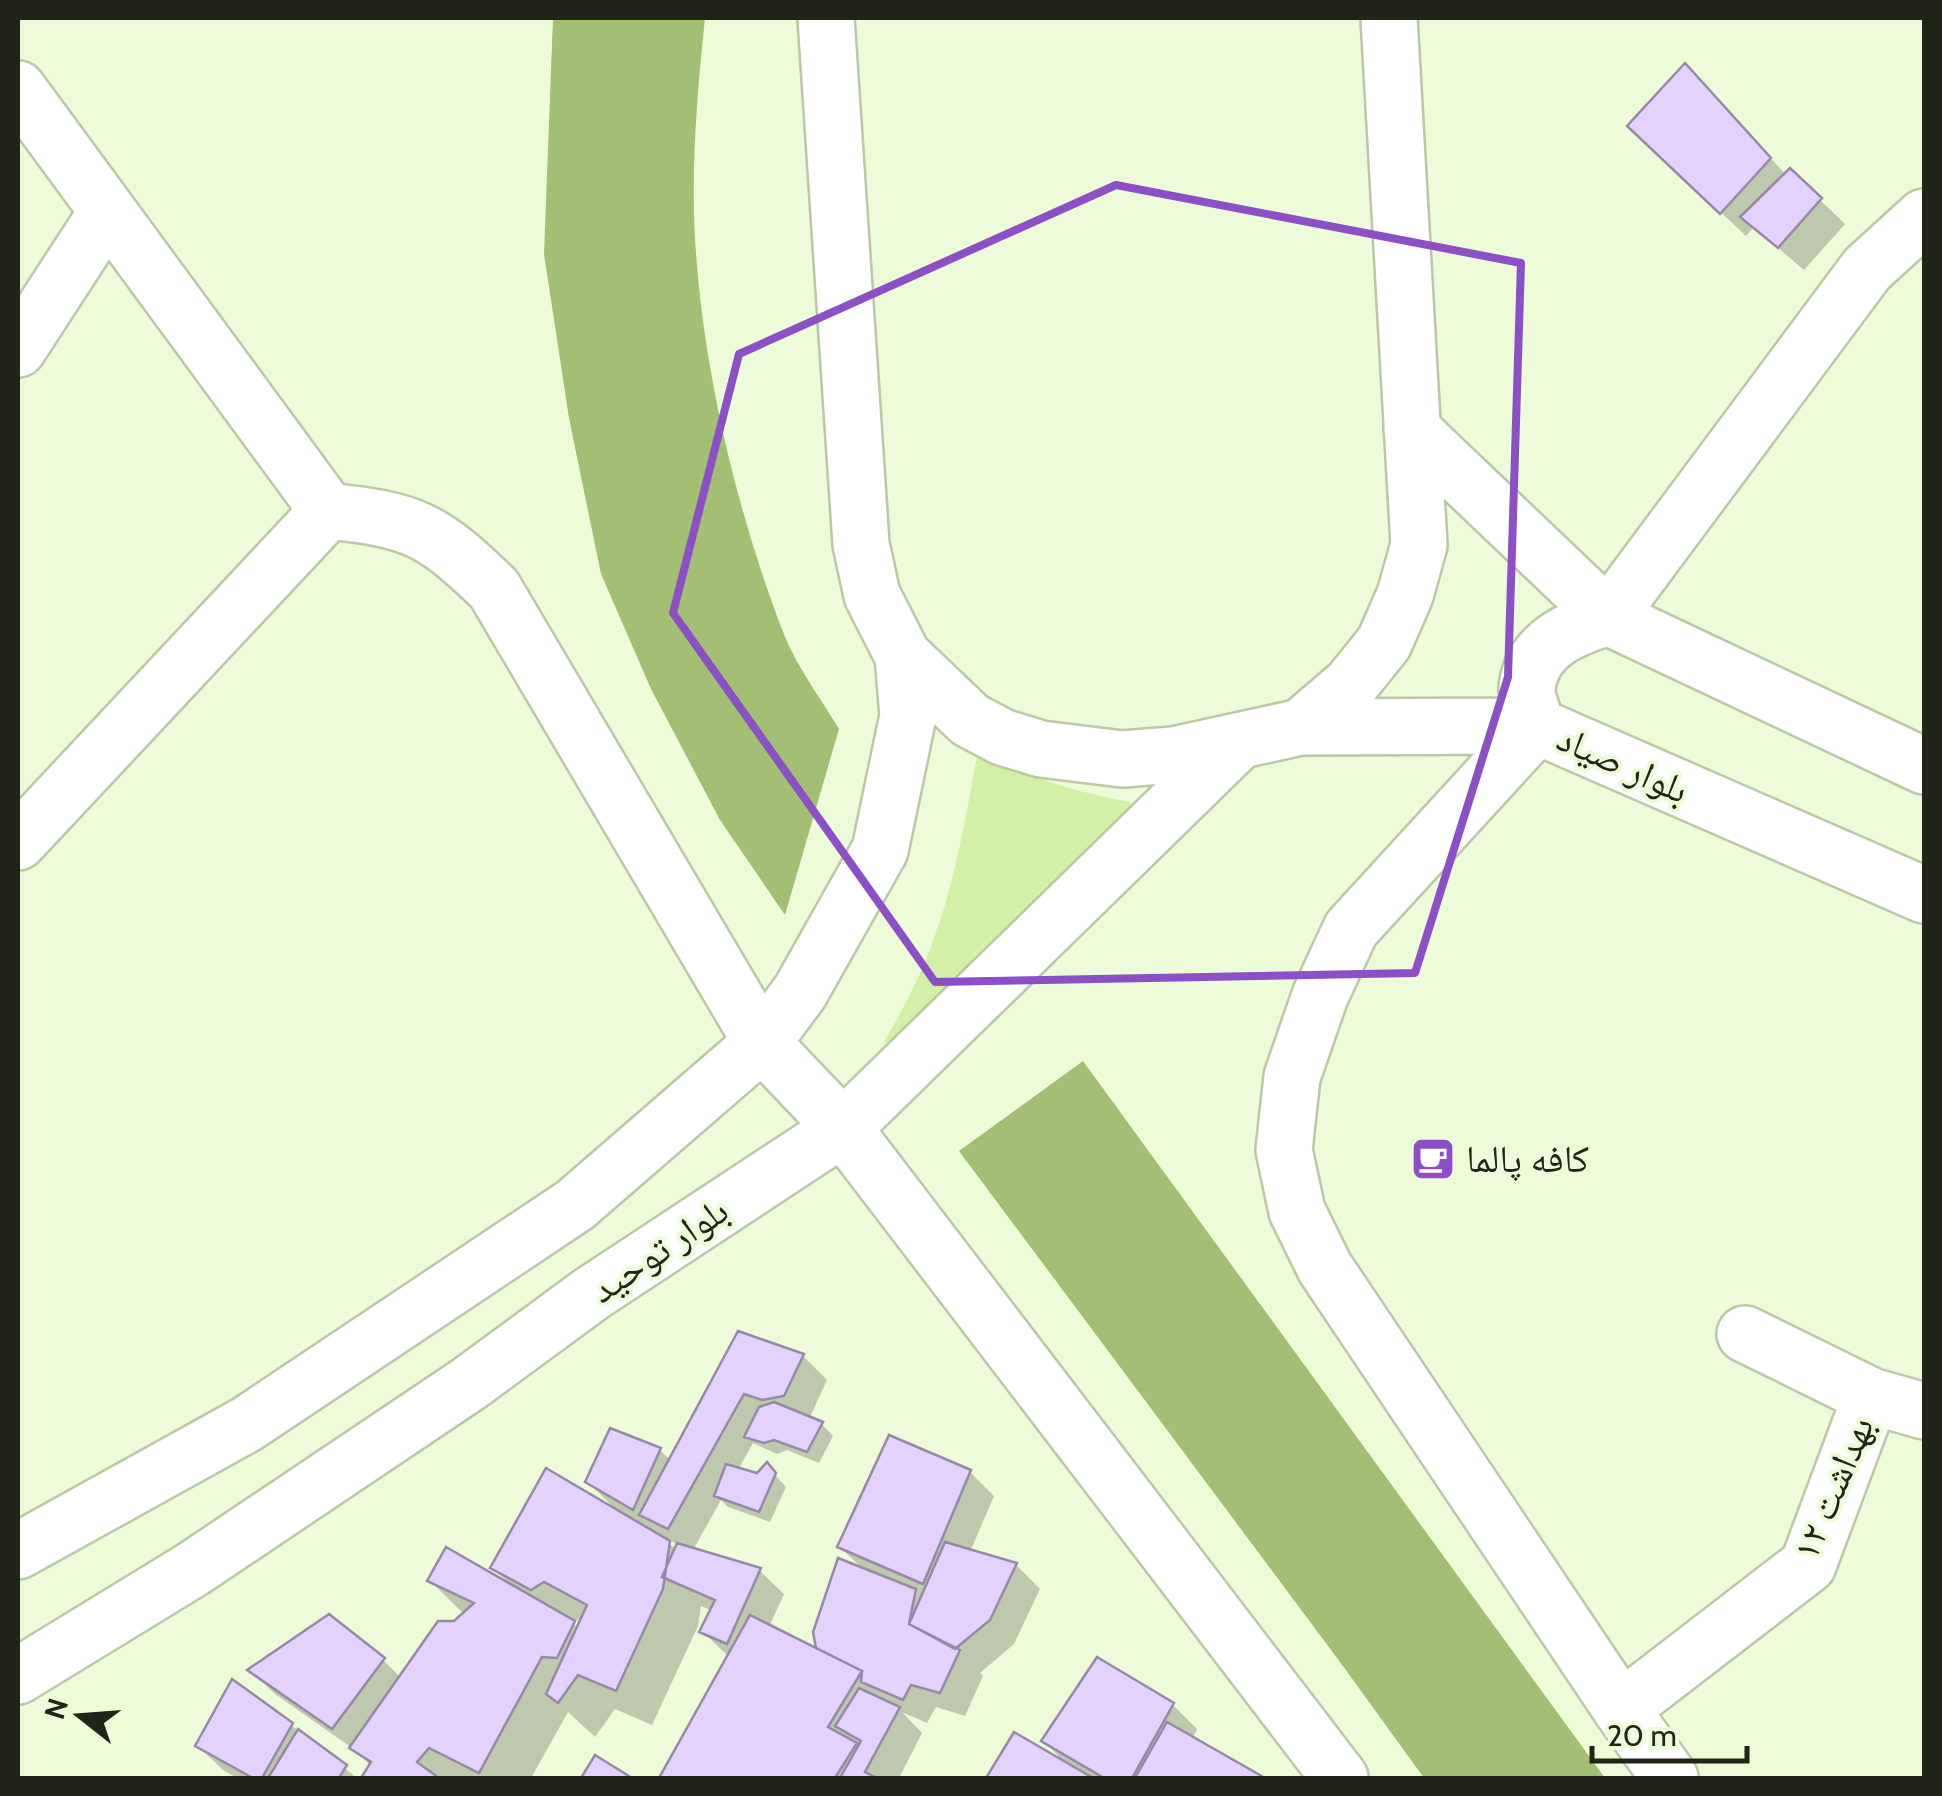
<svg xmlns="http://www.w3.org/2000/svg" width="1942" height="1796" font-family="Cabin,'Noto Naskh Arabic',sans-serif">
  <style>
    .green { fill: #d3f0a7 }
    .water { fill: #a2bf74 }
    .shadow { fill: #0003; fill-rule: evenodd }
    .building { fill: #e5d1fe; stroke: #9689a8; stroke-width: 2.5 }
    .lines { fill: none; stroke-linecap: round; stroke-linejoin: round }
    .street-casing { stroke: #bbc8a7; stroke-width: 60 }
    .secondary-casing { stroke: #bbc8a7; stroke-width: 60 }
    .street { stroke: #fff; stroke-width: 55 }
    .secondary { stroke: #fff; stroke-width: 55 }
    .marked { fill: none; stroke: #8c4fc6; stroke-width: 8; stroke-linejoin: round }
    .labels { text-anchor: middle; stroke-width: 8; stroke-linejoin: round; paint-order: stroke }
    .street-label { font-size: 38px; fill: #202518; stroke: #edfbd9 }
    .poi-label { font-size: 38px; fill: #202518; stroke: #edfbd9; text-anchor: start }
  </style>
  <rect width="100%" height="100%" fill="#edfbd9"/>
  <path class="green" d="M 979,746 C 1032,780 1069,790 1130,802 L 1132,809 L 892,1048 L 884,1041 C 946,942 958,858 979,746 Z"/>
  <path class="water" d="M 553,18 L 705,18 C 697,95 690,175 696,253 C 705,379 739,519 785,637 C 798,668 821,699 839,729 L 785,915 L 720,820 L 651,689 L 601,574 L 569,418 L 544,254 Z
    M 1083,1061 L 1605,1778 L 1424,1778 L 1340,1662 L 959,1151 Z"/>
  <path class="shadow" d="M 1709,90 L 1786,175 L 1790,171 L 1845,224 L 1804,270 L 1754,227 L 1746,236 L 1655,150 Z
    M 740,1334 L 803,1356 L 827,1380 L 809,1419 L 822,1424 L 833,1436 L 819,1463 L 787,1450 L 777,1454 L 753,1443 L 738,1470 L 758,1476 L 767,1466 L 786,1487 L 770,1522 L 728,1507 L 721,1500 L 693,1550 L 759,1570 L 784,1594 L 769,1627 L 819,1652 L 866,1572 L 840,1547 L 970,1472 L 994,1496 L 970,1552 L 1016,1565 L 1040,1589 L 1014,1644 L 980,1673 L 983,1676 L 965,1716 L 936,1707 L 927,1723 L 902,1712 L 922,1733 L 899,1778 L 661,1778 L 729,1657 L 703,1632 L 713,1611 L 701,1606 L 698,1626 L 652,1725 L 615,1709 L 595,1737 L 568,1712 L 531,1778 L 364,1778 L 371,1766 L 355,1750 L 275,1694 L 251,1671 L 383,1660 L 401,1678 L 465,1615 L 430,1581 L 511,1585 L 493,1568 L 616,1510 L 588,1482 L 660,1450 L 671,1461 ZM 665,1538 L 679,1545 L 677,1551 L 665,1539 ZM 585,1615 L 579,1629 L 573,1623 Z
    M 1173,1705 L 1197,1729 L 1192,1740 L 1260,1778 L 989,1778 L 1015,1736 L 1066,1764 L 1044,1741 Z
    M 291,1725 L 357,1778 L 237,1778 L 223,1770 L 198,1746 Z"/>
  <path class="building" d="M 1685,63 L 1771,158 L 1720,214 L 1627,126 Z
    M 1790,168 L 1822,198 L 1778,248 L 1740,217 Z
    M 738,1331 L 804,1354 L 784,1396 L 762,1400 L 744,1394 L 668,1529 L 639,1515 Z
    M 774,1402 L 823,1422 L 807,1452 L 774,1440 L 764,1443 L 744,1437 L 759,1407 Z
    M 610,1428 L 661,1448 L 633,1510 L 585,1482 Z
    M 889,1435 L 971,1470 L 923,1584 L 837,1547 Z
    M 767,1462 L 776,1473 L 759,1512 L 714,1496 L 726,1464 L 757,1473 Z
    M 546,1468 L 670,1541 L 663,1589 L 616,1691 L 578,1675 L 558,1703 L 546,1694 L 587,1605 L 544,1582 L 531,1590 L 490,1568 Z
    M 945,1542 L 1017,1563 L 990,1620 L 955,1649 L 909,1624 Z
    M 677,1543 L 761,1568 L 727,1644 L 699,1632 L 715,1600 L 662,1577 Z
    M 446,1547 L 575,1621 L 557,1658 L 542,1657 L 479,1773 L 429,1748 L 417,1762 L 439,1778 L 361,1778 L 371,1762 L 349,1748 L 438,1621 L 454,1621 L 474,1603 L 427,1581 Z
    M 838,1558 L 916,1589 L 909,1624 L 960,1650 L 940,1693 L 911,1685 L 903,1700 L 861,1682 L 862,1671 L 816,1648 L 813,1632 Z
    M 329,1614 L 385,1658 L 332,1729 L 247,1670 Z
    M 750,1615 L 862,1671 L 828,1727 L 857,1743 L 835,1778 L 659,1778 Z
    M 1097,1657 L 1174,1703 L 1132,1778 L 1104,1778 L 1041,1741 Z
    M 232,1679 L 293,1723 L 262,1778 L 253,1778 L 195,1746 Z
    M 859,1688 L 900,1707 L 865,1772 L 877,1778 L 840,1778 L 861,1741 L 835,1726 Z
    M 1167,1722 L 1265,1778 L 1135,1778 Z
    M 298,1729 L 347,1765 L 339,1778 L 268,1778 Z
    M 1014,1732 L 1093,1778 L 986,1778 Z
    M 595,1755 L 632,1778 L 581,1778 Z"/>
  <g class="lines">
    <defs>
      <path id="street" d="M 18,89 L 328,511
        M 18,349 L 107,212
        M 1608,617 L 1867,269 L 1924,217
        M 1537,726 L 1351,929 L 1320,996 L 1292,1077 L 1284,1150 L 1297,1211 L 1325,1268 L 1621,1709
        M 18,842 L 328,511 C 414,520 432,529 494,589 L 762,1043 L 843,1128 L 1340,1778
        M 1745,1334 L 1871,1396 L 1924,1411
        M 1670,1778 L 1621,1709 L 1808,1565 L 1871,1396"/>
      <path id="secondary" d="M 826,18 L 861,544 L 872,595 L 903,656 L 970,720 L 1002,737 L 1041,749 L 1122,759 L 1173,755 L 1301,727 L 1351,684 L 1384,643 L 1405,595 L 1419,545 L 1389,18
        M 1412,430 L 1608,617 L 1924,766
        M 1537,726 C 1534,715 1526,698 1527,687 C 1533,643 1571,629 1608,617
        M 1301,727 L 1537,726 L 1924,895
        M 18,1551 L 247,1424 L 575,1205 L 762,1043 L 800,992 L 880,850 L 908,716 L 903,656
        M 18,1676 L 193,1569 L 470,1383 L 591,1294 L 843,1128 L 1237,743"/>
    </defs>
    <use href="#street" class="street-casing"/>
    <use href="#secondary" class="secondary-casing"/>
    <use href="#street" class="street"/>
    <use href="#secondary" class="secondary"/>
  </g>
  <path class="marked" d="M 1116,185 L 1521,263 L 1508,677 L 1415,973 L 935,982 L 673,613 L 739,354 Z"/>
  <defs>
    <symbol id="cafe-square" viewBox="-11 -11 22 22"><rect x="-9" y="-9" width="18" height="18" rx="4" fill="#8c4fc6" stroke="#edfbd9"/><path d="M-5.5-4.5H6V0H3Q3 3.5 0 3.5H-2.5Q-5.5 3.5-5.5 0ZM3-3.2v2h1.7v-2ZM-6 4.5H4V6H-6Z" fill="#fff"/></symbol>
  </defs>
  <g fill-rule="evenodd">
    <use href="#cafe-square" x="1408" y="1134" width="50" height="50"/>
  </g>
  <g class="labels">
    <g class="street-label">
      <text transform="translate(1623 764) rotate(24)" y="13">بلوار صیاد</text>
      <text transform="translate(659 1250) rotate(-34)" y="13">بلوار توحید</text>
      <text transform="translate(1833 1488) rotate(-67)" y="13">بهداشت ۱۲</text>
    </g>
    <g class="poi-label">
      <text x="1466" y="1172">کافه پالما</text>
    </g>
  </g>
  <rect width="1942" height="1796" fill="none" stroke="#202518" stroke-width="40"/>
  <g transform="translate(80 1716) rotate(287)" stroke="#edfbd9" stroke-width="8" paint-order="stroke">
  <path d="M0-8L18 38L0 25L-18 38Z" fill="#202518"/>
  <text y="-15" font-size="28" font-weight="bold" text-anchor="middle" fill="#202518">N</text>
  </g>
  <path d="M1592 1746v15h155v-15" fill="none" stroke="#202518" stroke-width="5"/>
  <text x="1607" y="1746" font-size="30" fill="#202518" stroke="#edfbd9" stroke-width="8" paint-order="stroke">20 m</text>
</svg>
